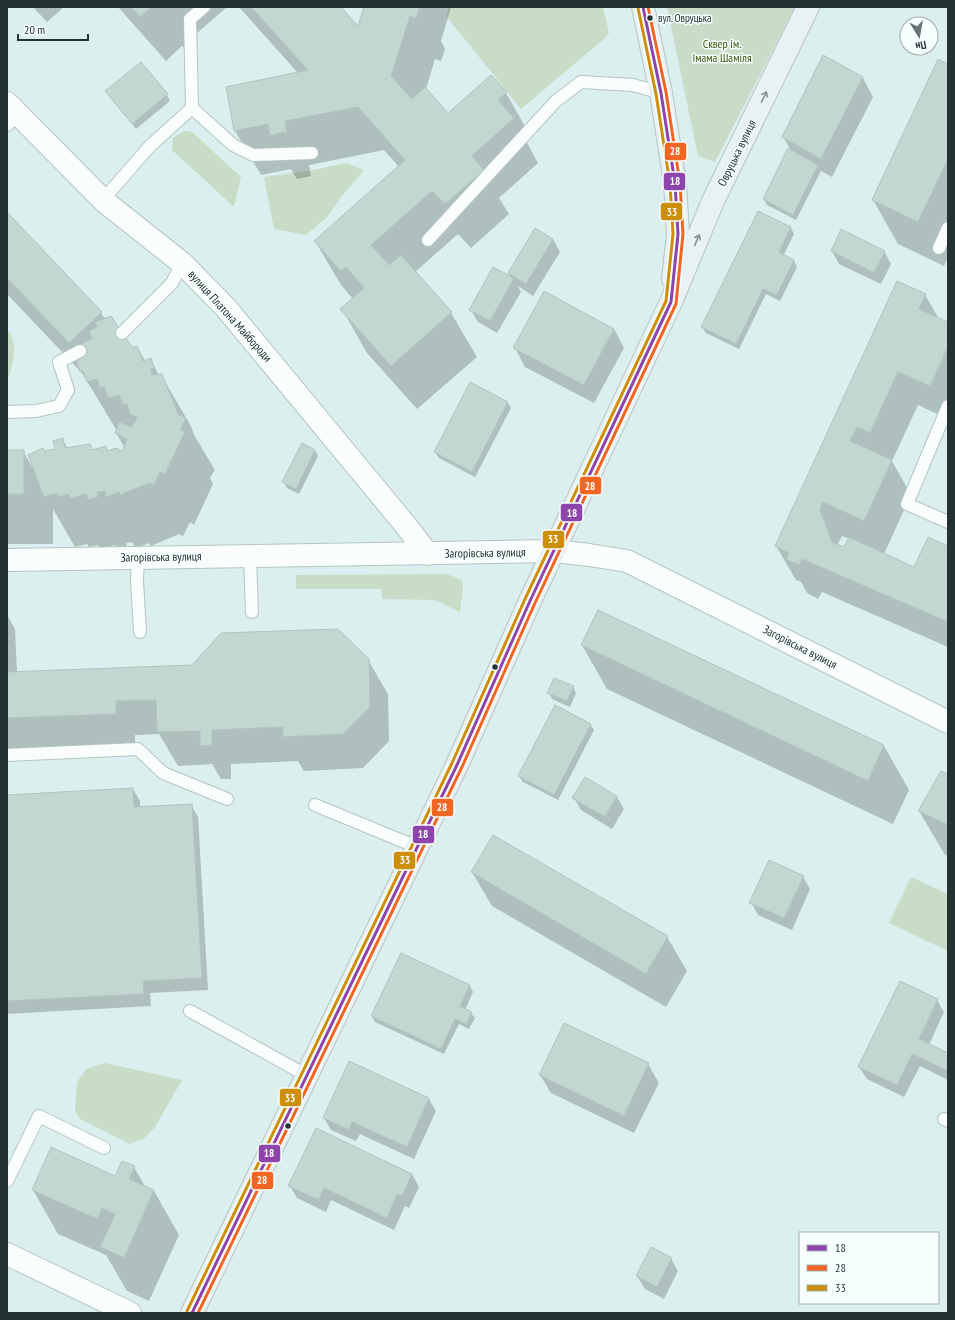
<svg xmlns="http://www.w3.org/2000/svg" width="955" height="1320" font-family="'PT Sans Narrow',sans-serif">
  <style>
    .green { fill: #c8dcc8 }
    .shadow { fill: #0003; fill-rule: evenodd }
    .building { fill: #c1d7d0; stroke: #b4c3c0 }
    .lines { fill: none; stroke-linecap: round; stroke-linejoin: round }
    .lane-casing { stroke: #b5c5c4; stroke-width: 14 }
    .street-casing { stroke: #b5c5c4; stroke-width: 24 }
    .secondary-casing { stroke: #b5c5c4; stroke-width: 24 }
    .lane { stroke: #f9fdfc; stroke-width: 12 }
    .street { stroke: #f9fdfc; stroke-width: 22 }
    .secondary { stroke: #e8f2f3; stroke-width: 22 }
    .bus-1-casing { stroke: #f7fefe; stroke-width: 6 }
    .bus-2-casing { stroke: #f7fefe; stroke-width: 6 }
    .bus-3-casing { stroke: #f7fefe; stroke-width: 6 }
    .bus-1 { stroke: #8e44ad; stroke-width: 3 }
    .bus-2 { stroke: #f26522; stroke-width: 3 }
    .bus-3 { stroke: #cd8f0a; stroke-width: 3 }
    .oneway { stroke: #869292 }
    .bus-dot { fill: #243332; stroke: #f7fefe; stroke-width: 1.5 }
    .labels { text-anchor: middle; stroke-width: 3; stroke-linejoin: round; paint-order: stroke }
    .bus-label { font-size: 11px; fill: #243332; stroke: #f7fefe; text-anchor: start }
    .park-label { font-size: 12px; fill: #38590a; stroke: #f7fefe }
    .street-label { font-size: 12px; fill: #243332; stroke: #f7fefe }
    .line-badge { stroke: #f7fefe; stroke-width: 1.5 }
    .badge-label { font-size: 11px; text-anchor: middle; font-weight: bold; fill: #fff }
  </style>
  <rect width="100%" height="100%" fill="#daefee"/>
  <path class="green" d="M 449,7 L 603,7 L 609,33 L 604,39 L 521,109 L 446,16 Z
    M 667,7 L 795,7 L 715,162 L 698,156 Z
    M 184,131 L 192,132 L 241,177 L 234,207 L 172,150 L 173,138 Z
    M 347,163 L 364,170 L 341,197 L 327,217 L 306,235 L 274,229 L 264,177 L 308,171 Z
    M 7,330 C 19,341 13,368 7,380 Z
    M 447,574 L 462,580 L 463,586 L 460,612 L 435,600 L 382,599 L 382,589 L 296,589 L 296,575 Z
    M 911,877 L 948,894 L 948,951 L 889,923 Z
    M 105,1063 L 182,1080 L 155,1127 L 143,1139 L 130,1144 L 80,1119 L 75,1111 L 77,1082 L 86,1069 Z"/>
  <path class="shadow" d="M 33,7 L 64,7 L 47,22 Z
    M 118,7 L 227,7 L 195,35 L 198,41 L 187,51 L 182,46 L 166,61 Z
    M 239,7 L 339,7 L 358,28 L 365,7 L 451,7 L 441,41 L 445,49 L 441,61 L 435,59 L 426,89 L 448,114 L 506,93 L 531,137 L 526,141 L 538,163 L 499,198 L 509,214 L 471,248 L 458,234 L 415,272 L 451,313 L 477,357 L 417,409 L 367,353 L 342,309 L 353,299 L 341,285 L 315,241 L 399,167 L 384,150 L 309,165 L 311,176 L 297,179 L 291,169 L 261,175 L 235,131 L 227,88 L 298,73 Z
    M 824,57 L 863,78 L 873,97 L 832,177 L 821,171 L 796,220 L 767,205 L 764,199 L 791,150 L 783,137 Z
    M 948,65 L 948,257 L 944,266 L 898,244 L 873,200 Z
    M 106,91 L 167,95 L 170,101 L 136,129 Z
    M 7,213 L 101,313 L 105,319 L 131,348 L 137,347 L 145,361 L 150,359 L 159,375 L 161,375 L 191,426 L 194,435 L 215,470 L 210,478 L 213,484 L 194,525 L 190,522 L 183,536 L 179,534 L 151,546 L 149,543 L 136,548 L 132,542 L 126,543 L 127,548 L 118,550 L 115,545 L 100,549 L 98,545 L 89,547 L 87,544 L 75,547 L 53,509 L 53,544 L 7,544 L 7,451 L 23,451 L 32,467 L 44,452 L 56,449 L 62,439 L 68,449 L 89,445 L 93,451 L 106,448 L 108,452 L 123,452 L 125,448 L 116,433 L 117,431 L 82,373 L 7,294 Z
    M 791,228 L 794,234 L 783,256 L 794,261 L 797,267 L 780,301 L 766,294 L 739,349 L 706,333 L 702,327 Z
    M 553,239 L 560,252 L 533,296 L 518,286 L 521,292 L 497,333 L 478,322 L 471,310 L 512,279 L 509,273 Z
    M 832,251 L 884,251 L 891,264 L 881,284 L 839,264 Z
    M 925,295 L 939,319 L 948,323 L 948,419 L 918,405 L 892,461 L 911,495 L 884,554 L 915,568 L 948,547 L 948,647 L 822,592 L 818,599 L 807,593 L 801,582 L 796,580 L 776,546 ZM 842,536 L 849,539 L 845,549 L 839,546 L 838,544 Z
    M 614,329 L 624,348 L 594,403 L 525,367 L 515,348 Z
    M 507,402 L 511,408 L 475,477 L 439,458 L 435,452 Z
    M 315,450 L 318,456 L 299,494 L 287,488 L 284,482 Z
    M 598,611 L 884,746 L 909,790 L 893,824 L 607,689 L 582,645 Z
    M 7,615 L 15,629 L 17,672 L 368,660 L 388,694 L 389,741 L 363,768 L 304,771 L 298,761 L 231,764 L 231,779 L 221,779 L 212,764 L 178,766 L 159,734 L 135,735 L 135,748 L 7,753 Z
    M 573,687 L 576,693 L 570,707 L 552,699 L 549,693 Z
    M 590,724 L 594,730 L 558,800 L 523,782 L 519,776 Z
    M 948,775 L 948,856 L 945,855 L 919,811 Z
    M 585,778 L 617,797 L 624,809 L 612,829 L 581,810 L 574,798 Z
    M 133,789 L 140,801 L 140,808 L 191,805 L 198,817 L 208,990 L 150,993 L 151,1006 L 7,1014 L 7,796 Z
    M 472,872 L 667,937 L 687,971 L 666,1007 L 492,906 Z
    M 803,877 L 810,889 L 792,930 L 758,915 L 751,902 Z
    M 401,954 L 470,986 L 473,992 L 465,1010 L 471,1013 L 475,1018 L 469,1029 L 459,1024 L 444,1054 L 375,1022 L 372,1016 Z
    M 937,1000 L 944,1012 L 929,1045 L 948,1054 L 948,1080 L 920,1066 L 904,1097 L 867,1079 L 859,1067 Z
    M 648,1064 L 659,1083 L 634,1133 L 551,1093 L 540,1075 Z
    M 429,1099 L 436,1111 L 414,1159 L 360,1134 L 356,1141 L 331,1130 L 324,1118 Z
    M 134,1167 L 146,1188 L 154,1191 L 179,1235 L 149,1301 L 127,1291 L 106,1255 L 58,1234 L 33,1190 L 116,1177 Z
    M 412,1174 L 419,1187 L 409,1208 L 405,1206 L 394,1230 L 331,1200 L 326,1212 L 297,1198 L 290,1186 Z
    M 671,1259 L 678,1271 L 664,1299 L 645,1289 L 637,1276 Z"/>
  <path class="building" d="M 131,7 L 152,7 L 140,17 Z
    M 251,7 L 341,7 L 358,26 L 364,7 L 420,7 L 416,18 L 410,16 L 391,76 L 412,99 L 425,87 L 448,113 L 491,75 L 507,92 L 498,100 L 514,118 L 472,156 L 484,170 L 445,204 L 432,191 L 371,245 L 389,265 L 401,255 L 452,312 L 391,366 L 340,309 L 364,288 L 346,267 L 341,271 L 314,241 L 405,160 L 358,107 L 285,121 L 287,132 L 270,135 L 268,124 L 234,131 L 226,87 L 308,70 Z
    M 823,55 L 863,77 L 821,159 L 782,137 Z
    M 938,59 L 948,64 L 948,159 L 918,222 L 872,200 Z
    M 141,62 L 168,94 L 132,124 L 105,91 Z
    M 788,148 L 818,165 L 793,215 L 763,199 Z
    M 758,211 L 791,227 L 779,252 L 794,260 L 777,295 L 763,289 L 736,344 L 701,327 Z
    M 7,212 L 102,312 L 69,343 L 7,278 Z
    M 535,228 L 553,239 L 526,284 L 508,273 Z
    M 841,229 L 885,251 L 874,273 L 831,251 Z
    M 493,267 L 514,278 L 490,321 L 469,310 Z
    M 897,281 L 926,294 L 919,309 L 948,322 L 948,347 L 930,386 L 898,372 L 870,433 L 857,427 L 850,441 L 892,460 L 864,521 L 823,502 L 820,510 L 832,542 L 844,547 L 849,537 L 914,567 L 928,537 L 948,546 L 948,622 L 802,559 L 799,565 L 792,562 L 786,559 L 789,553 L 775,546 Z
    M 544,291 L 614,329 L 584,385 L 513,348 Z
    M 111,316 L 132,347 L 137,346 L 143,361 L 151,358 L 154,368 L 151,369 L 152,375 L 162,374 L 178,414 L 186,418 L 180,430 L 185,432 L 165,474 L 160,472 L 154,485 L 149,483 L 120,495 L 119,492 L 106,497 L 105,491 L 97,492 L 98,497 L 88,500 L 86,494 L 70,499 L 69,494 L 59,497 L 57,493 L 44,497 L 28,455 L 43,448 L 45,451 L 55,449 L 53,441 L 63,438 L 65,448 L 90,444 L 92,450 L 106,446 L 107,451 L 116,448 L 122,451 L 127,439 L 115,433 L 119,422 L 132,427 L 137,417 L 130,414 L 127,404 L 123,405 L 119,395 L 108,398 L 104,387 L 100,388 L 97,379 L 87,382 L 83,371 L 80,372 L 76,359 L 82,357 L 78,345 L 92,339 L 89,331 L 97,327 L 95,322 Z
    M 470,382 L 508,402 L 472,472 L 434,452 Z
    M 302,443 L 315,450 L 296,489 L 282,482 Z
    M 7,450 L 24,450 L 24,494 L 7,494 Z
    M 598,610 L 884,745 L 868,781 L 581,645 Z
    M 338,629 L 369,659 L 370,707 L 343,734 L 283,737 L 283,727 L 212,730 L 212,745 L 200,746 L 200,731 L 157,732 L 156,700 L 116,701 L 116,714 L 7,718 L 7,672 L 192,665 L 221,633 Z
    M 554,678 L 574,686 L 567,701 L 547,693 Z
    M 555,705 L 591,724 L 554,795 L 518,776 Z
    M 941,771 L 948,774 L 948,825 L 918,811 Z
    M 585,777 L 617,796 L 605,817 L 572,798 Z
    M 133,788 L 134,807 L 192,804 L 202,978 L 143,981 L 144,994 L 7,1001 L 7,795 Z
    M 493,835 L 668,936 L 646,974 L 471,872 Z
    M 769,860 L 804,876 L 784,918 L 749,903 Z
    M 401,953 L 470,985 L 460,1006 L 472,1012 L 466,1024 L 455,1019 L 441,1049 L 371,1016 Z
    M 900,981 L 938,999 L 919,1039 L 948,1053 L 948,1071 L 912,1054 L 897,1085 L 858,1067 Z
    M 564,1023 L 649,1063 L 624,1116 L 539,1075 Z
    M 349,1061 L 429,1098 L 407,1147 L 352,1122 L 349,1130 L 323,1118 Z
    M 316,1128 L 412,1174 L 402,1196 L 397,1194 L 387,1218 L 324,1188 L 319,1200 L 288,1186 Z
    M 51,1147 L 115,1176 L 122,1161 L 135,1166 L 129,1179 L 154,1190 L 124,1258 L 100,1247 L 115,1214 L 102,1208 L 97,1219 L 32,1190 Z
    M 651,1247 L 672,1258 L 657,1287 L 636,1276 Z"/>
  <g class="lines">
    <defs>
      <path id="lane" d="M 192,108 L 233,145 L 253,155 L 312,153
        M 7,125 L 18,114
        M 105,202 L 109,193 L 150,146 L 192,108 L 190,19 L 204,7
        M 428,240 L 556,101 L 581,82 L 633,85 L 661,93
        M 939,248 L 948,228
        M 122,333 L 172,283 L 182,263
        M 948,406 L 907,504 L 948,522
        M 7,412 L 36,411 L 59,406 L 68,390 L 59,362 L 80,351
        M 250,557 L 252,612
        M 138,558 L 137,581 L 140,632
        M 7,755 L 138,749 L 163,773 L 227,799
        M 315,805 L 417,847
        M 190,1011 L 306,1075
        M 944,1119 L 948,1121
        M 7,1181 L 39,1116 L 104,1148"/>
      <path id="street" d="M 7,103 L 105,202 L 182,263 L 226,308 L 403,522 L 428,554
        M 7,560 L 555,551 L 589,555 L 627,561 L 948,722
        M 7,1254 L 130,1313"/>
      <path id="secondary" d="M 643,7 L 661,93 L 675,183 L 678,234 L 673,279
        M 192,1313 L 457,765 L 530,601 L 671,302 L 713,201 L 808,7"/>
    </defs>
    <use href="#lane" class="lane-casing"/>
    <use href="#street" class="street-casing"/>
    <use href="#secondary" class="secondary-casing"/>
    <use href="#lane" class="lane"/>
    <use href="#street" class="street"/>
    <use href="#secondary" class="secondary"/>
    <defs>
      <path id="bus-1" d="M 192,1313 L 457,765 L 530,601 L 671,302 L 678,234 L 675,183 L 661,93 L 643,7"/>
      <path id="bus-2" d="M 198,1313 L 462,767 L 535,603 L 676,304 L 683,234 L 680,183 L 666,92 L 648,7"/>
      <path id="bus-3" d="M 187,1311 L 452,763 L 525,599 L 666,301 L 673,234 L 670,184 L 656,94 L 638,8"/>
    </defs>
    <use href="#bus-1" class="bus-1-casing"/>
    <use href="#bus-2" class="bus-2-casing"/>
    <use href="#bus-3" class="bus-3-casing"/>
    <use href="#bus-1" class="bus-1"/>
    <use href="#bus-2" class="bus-2"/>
    <use href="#bus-3" class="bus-3"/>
  </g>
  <defs><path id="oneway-shaft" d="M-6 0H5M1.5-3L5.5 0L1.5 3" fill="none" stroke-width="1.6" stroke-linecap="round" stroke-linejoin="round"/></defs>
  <g class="oneway">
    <use href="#oneway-shaft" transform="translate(764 97) rotate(-64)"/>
    <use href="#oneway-shaft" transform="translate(697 240) rotate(-67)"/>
  </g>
  <g class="bus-dot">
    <circle cx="650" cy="18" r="3.5"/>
    <circle cx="495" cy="667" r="3.5"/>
    <circle cx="288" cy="1126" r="3.5"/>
  </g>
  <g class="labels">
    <g class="bus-label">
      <text x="658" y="22">вул. Овруцька</text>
    </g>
    <g class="park-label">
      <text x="722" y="48">Сквер ім.<tspan x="722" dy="14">Імама Шаміля</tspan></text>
    </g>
    <g class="street-label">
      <text transform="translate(737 153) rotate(-64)" y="4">Овруцька вулиця</text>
      <text transform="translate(230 316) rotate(48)" y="4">вулиця Платона Майбороди</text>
      <text transform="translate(485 553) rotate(-1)" y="4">Загорівська вулиця</text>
      <text transform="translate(161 557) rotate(-1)" y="4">Загорівська вулиця</text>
      <text transform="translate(800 647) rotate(27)" y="4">Загорівська вулиця</text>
    </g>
  </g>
  <g class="line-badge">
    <rect x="664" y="142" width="23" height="19" rx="4" fill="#f26522"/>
    <rect x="663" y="172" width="23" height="19" rx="4" fill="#8e44ad"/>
    <rect x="660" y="202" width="23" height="19" rx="4" fill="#cd8f0a"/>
    <rect x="579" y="476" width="23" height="19" rx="4" fill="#f26522"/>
    <rect x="560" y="503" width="23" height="19" rx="4" fill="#8e44ad"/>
    <rect x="542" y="530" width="23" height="19" rx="4" fill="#cd8f0a"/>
    <rect x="431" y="798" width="23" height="19" rx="4" fill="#f26522"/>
    <rect x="412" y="825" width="23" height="19" rx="4" fill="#8e44ad"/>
    <rect x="393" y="851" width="23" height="19" rx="4" fill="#cd8f0a"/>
    <rect x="279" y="1088" width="23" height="19" rx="4" fill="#cd8f0a"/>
    <rect x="258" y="1144" width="23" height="19" rx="4" fill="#8e44ad"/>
    <rect x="251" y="1171" width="23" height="19" rx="4" fill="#f26522"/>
  </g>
  <g class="badge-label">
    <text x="675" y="155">28</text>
    <text x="675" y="185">18</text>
    <text x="672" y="216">33</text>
    <text x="590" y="490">28</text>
    <text x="572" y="517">18</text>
    <text x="553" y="543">33</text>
    <text x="442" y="811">28</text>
    <text x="423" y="838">18</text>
    <text x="405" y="864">33</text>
    <text x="290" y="1102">33</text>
    <text x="269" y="1157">18</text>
    <text x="262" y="1184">28</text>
  </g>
  <rect width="955" height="1320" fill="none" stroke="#243332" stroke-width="16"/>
  <rect x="799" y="1232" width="140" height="72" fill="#f7fefe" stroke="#a3adac"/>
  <rect x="807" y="1245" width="20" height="6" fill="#8e44ad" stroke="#a3adac"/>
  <text x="835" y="1252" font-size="12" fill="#243332">18</text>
  <rect x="807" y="1265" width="20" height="6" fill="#f26522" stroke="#a3adac"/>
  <text x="835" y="1272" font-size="12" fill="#243332">28</text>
  <rect x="807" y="1285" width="20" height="6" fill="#cd8f0a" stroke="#a3adac"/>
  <text x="835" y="1292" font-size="12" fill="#243332">33</text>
  <g transform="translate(919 36) rotate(169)"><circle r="19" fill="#f7fefe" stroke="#a3adac"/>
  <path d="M0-3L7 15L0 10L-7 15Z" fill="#647574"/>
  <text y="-6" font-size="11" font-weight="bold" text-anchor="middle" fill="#243332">Пн</text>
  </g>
  <path d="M18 34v6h70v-6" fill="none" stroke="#243332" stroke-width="2"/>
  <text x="24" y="34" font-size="12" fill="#243332" stroke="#f7fefe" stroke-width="3" paint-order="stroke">20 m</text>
</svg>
